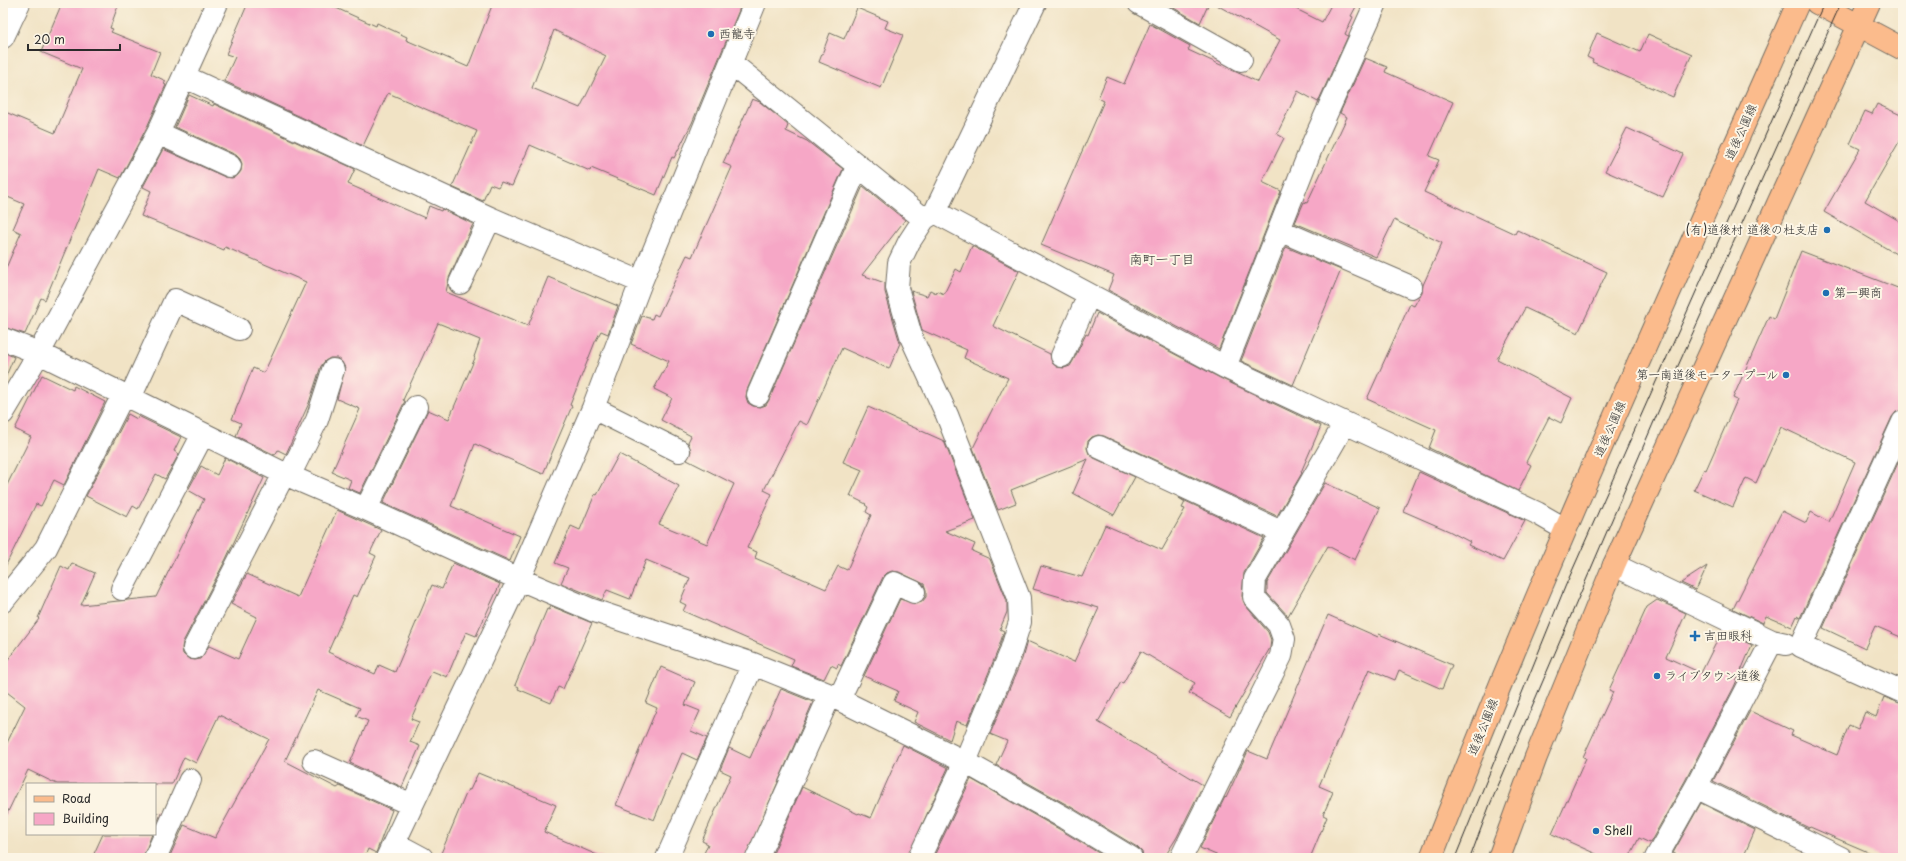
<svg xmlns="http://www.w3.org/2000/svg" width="1906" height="861" font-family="'Playpen Sans','Klee One',sans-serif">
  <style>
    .building { fill: #f6a7c6; fill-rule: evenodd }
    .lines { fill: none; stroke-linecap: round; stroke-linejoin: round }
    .minor-casing { stroke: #706b61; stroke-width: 24 }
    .major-casing { stroke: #706b61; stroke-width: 24 }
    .minor { stroke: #fff; stroke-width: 22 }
    .major { stroke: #fbbb8c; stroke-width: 22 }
    .tram { stroke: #2b2b2b; stroke-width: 1 }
    .poi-dot { fill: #1f6fb2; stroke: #fcf5e5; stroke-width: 1.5 }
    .labels { text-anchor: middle; stroke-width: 4; stroke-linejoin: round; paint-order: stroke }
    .poi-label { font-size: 12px; fill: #2b2b2b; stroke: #fcf5e5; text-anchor: start }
    .street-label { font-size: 12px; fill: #2b2b2b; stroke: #fcf5e5 }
    .neighbourhood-label { font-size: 13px; fill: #2b2b2b; stroke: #fcf5e5 }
  </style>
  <rect width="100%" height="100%" fill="#fcf5e5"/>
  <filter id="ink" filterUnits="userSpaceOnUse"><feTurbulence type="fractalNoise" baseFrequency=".025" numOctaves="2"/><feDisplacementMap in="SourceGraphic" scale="8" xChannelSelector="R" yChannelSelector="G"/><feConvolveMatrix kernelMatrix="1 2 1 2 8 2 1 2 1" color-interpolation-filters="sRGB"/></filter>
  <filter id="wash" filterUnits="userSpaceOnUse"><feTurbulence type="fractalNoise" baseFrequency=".012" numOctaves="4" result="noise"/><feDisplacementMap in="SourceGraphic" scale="16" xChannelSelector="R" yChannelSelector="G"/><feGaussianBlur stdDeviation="0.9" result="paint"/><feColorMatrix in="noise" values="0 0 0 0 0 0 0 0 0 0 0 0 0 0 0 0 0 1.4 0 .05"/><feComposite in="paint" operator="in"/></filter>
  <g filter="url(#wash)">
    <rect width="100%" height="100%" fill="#f1e3c5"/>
    <g id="blocks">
      <path class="building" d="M 62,3 L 119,3 L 110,28 L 113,29 L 111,32 L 160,52 L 151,74 L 166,81 L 164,84 L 166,85 L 147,127 L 120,178 L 99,169 L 45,300 L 41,298 L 25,334 L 3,327 L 3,275 L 21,233 L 13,229 L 24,204 L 3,195 L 3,111 L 55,133 L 82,69 L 41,52 Z
        M 248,3 L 325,3 L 376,26 L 377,23 L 407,37 L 406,40 L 468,67 L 493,3 L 742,3 L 692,123 L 674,158 L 672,157 L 656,195 L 591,168 L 590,171 L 530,145 L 512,186 L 501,182 L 498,187 L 490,184 L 483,201 L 452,187 L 477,131 L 388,93 L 363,146 L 224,81 L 235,57 L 226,54 ZM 554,30 L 606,56 L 580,108 L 532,88 Z
        M 1165,3 L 1209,3 L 1200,23 Z
        M 1213,3 L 1284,3 L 1322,22 L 1332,3 L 1358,3 L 1351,16 L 1353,17 L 1345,34 L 1348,36 L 1318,102 L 1298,91 L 1277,134 L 1284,138 L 1262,182 L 1281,191 L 1219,349 L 1108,290 L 1114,275 L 1041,245 L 1104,101 L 1098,98 L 1107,77 L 1124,84 L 1150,24 L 1190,46 L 1188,50 L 1258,82 L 1280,40 Z
        M 857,8 L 888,21 L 885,28 L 903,35 L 881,88 L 819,62 L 830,33 L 844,39 Z
        M 1597,33 L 1640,52 L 1648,34 L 1692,54 L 1673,97 L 1592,62 L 1593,60 L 1587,57 Z
        M 1365,58 L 1387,67 L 1385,72 L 1453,102 L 1429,156 L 1439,160 L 1424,192 L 1515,234 L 1517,230 L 1607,272 L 1578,333 L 1525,308 L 1497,359 L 1572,398 L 1561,423 L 1549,417 L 1526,462 L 1531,465 L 1518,491 L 1429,448 L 1436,430 L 1367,399 L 1410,304 L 1414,306 L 1422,292 L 1423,285 L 1442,243 L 1394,220 L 1376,257 L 1295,223 L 1304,202 L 1307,203 L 1347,117 L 1340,113 Z
        M 189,95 L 213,106 L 214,104 L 355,169 L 348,184 L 425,218 L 429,206 L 441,211 L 442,209 L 473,224 L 449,278 L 446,292 L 528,326 L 548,277 L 618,306 L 608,334 L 601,331 L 595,342 L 570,405 L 572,406 L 543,474 L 475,444 L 451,506 L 520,536 L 510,561 L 383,503 L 428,410 L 449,419 L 475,358 L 474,357 L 480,340 L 438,323 L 403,400 L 405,401 L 360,493 L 348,488 L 351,480 L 332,472 L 360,409 L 337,399 L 345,368 L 342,362 L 337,358 L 330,358 L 325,361 L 321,366 L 309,403 L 286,454 L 278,450 L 275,455 L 236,436 L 241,423 L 232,419 L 253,368 L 264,373 L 306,282 L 225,247 L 224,250 L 141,216 L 151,191 L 143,187 L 163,149 L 225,177 L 232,178 L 237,176 L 241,171 L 242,164 L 240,159 L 236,155 L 175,127 Z
        M 752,99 L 760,102 L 788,125 L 786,131 L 807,141 L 843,169 L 747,390 L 746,397 L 748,403 L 753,406 L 760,407 L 766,405 L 769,400 L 863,186 L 905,220 L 862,275 L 885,283 L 885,292 L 900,343 L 889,369 L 842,348 L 807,425 L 799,421 L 764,490 L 772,494 L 747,548 L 757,552 L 755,558 L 826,589 L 838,566 L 847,570 L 871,515 L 866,512 L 868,507 L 865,505 L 866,504 L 850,496 L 862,470 L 843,462 L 868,407 L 944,441 L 975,520 L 945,531 L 975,544 L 972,551 L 990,559 L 1007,601 L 1007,612 L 1000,629 L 1004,631 L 998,650 L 967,725 L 956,721 L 950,740 L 914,722 L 918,712 L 894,701 L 898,691 L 864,676 L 900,599 L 916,604 L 922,602 L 926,597 L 926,590 L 924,584 L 899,572 L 892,571 L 887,573 L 883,577 L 841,666 L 838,664 L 837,668 L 831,665 L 824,679 L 791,666 L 794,659 L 683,611 L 686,605 L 680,602 L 690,578 L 646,560 L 630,599 L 607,590 L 602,600 L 561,583 L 568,568 L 555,563 L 571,526 L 580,530 L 595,494 L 597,495 L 619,454 L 679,486 L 659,524 L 707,544 L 734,484 L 687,460 L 691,451 L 688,442 L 691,436 L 661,420 L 672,398 L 654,389 L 669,361 L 631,344 L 642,316 L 652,319 L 654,314 L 658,316 L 687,255 L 692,257 L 732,167 L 723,163 Z
        M 1877,104 L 1903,116 L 1903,135 L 1865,201 L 1903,223 L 1903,258 L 1824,212 L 1860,149 L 1850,144 L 1865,111 L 1872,114 Z
        M 1627,128 L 1683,154 L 1663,197 L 1605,171 Z
        M 972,246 L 1019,271 L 993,326 L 1050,354 L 1052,363 L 1057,367 L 1064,368 L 1070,366 L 1073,361 L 1086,334 L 1088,335 L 1097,313 L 1220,378 L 1321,426 L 1301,472 L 1302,473 L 1277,516 L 1104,436 L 1098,435 L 1092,437 L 1088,441 L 1087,448 L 1089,454 L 1094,458 L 1135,477 L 1114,515 L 1073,493 L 1088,459 L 1011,490 L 1016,503 L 998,510 L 973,448 L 1008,378 L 964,358 L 967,350 L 922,330 L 911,291 L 927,296 L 930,290 L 936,293 L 937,291 L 944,294 L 956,269 L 961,272 Z
        M 1286,247 L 1341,270 L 1293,385 L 1241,361 Z
        M 1801,251 L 1903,290 L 1903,410 L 1896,412 L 1892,417 L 1800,618 L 1797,616 L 1792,627 L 1766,616 L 1763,623 L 1733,609 L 1782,511 L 1806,523 L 1811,512 L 1829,522 L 1855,462 L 1781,427 L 1756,483 L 1746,478 L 1733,507 L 1694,490 L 1704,469 L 1706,470 L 1737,400 L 1733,398 L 1769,316 L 1774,319 Z
        M 3,352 L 14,357 L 3,383 Z
        M 42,375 L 73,390 L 74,386 L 105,402 L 64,485 L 54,480 L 41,506 L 36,504 L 3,571 L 3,493 L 31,437 L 15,429 Z
        M 128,414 L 137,419 L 138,416 L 181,437 L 174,451 L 179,454 L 165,479 L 156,474 L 138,509 L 133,506 L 127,517 L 86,496 Z
        M 1903,452 L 1903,638 L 1875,626 L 1865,648 L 1823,628 Z
        M 225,458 L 264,478 L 226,559 L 183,642 L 182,648 L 183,654 L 189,659 L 195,660 L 200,659 L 209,646 L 238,659 L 257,617 L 231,604 L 247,574 L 298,597 L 337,510 L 381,530 L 370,553 L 376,556 L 357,597 L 353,595 L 328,652 L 375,674 L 379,665 L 395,672 L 432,585 L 442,589 L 453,563 L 500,584 L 476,636 L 466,632 L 447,677 L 432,671 L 411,719 L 419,722 L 410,742 L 420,746 L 402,787 L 350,763 L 368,721 L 356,716 L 360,708 L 318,690 L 285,761 L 337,788 L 340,786 L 392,810 L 376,853 L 368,849 L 364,858 L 169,858 L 184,825 L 215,838 L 269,739 L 219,715 L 196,763 L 184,757 L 172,784 L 57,784 L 28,770 L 3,822 L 3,751 L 25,706 L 3,689 L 3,666 L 39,619 L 38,618 L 61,566 L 69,570 L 72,563 L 95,573 L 81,605 L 156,597 L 204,499 L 188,490 L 201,466 L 217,475 Z
        M 1419,472 L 1525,521 L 1503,561 L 1468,545 L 1470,542 L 1449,531 L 1403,511 Z
        M 1325,483 L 1380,508 L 1355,560 L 1328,546 L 1288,616 L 1267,593 L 1267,583 Z
        M 1179,498 L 1264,538 L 1244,573 L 1242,596 L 1245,605 L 1268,632 L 1271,640 L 1270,648 L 1230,717 L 1189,693 L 1195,683 L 1141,651 L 1123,683 L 1121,682 L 1098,722 L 1203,785 L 1177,837 L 1164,858 L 1143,858 L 1142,852 L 1137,847 L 1071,807 L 996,765 L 1007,741 L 990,734 L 1022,659 L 1027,641 L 1074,662 L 1099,608 L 1033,589 L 1041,566 L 1082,577 L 1105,525 L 1162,550 L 1185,509 L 1182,508 L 1185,502 Z
        M 1707,566 L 1696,590 L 1681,583 Z
        M 1657,600 L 1686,613 L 1666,657 L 1701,673 L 1722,631 L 1752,645 L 1734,687 L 1685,781 L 1650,843 L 1639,838 L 1629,858 L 1605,858 L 1552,834 L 1586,758 L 1583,757 L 1613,692 L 1609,690 L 1647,607 Z
        M 551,606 L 592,623 L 563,689 L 558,687 L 551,703 L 518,689 L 519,687 L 515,685 L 547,609 L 549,610 Z
        M 1328,615 L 1378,637 L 1379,634 L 1452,665 L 1442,689 L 1399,670 L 1395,680 L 1369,669 L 1319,786 L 1333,792 L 1323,815 L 1327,817 L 1310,858 L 1223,858 L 1200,848 L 1225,797 L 1226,798 L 1248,751 L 1267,759 Z
        M 661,667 L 695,682 L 685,705 L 700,711 L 691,731 L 707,738 L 697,760 L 682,753 L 654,820 L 616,805 L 657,708 L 646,703 Z
        M 781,689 L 813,702 L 745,858 L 702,858 L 708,844 L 702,841 L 731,775 L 720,770 L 729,748 L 750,758 Z
        M 1884,697 L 1903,704 L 1903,858 L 1882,858 L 1810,827 L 1809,828 L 1713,781 L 1750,711 L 1793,731 L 1791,735 L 1837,755 L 1849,725 L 1858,729 L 1865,712 L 1876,717 Z
        M 903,745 L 948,768 L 907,858 L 771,858 L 802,787 L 858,814 L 859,813 L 871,818 Z
        M 478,773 L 556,805 L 544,832 L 604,858 L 439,858 L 468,789 L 470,790 Z
        M 971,779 L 1059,829 L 1107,858 L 933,858 Z
        M 1701,803 L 1755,830 L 1743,858 L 1684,858 L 1673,853 Z
        M 155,812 L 161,814 L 155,827 Z
        M 103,834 L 152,834 L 143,858 L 92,858 Z"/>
    </g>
  </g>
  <g filter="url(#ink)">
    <use href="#blocks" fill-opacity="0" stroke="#706b61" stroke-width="1"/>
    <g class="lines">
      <defs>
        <path id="minor" d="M 1139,3 L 1241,60
          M 3,37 L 19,3
          M 731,63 L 924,219
          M 185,77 L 490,218 L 641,282
          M 158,133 L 230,166
          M 935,212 L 1225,367
          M 1279,230 L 1411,287
          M 460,283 L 490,218
          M 3,339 L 39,353 L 289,476 L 366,509 L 519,579 L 592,610 L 753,664 L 830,695 L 965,762 L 1065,818 L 1131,858
          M 1062,356 L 1089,295
          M 758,395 L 858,165
          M 130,398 L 175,300 L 239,329
          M 593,408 L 679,451
          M 3,413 L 39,353 L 158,133 L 217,3
          M 1903,422 L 1801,646 L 1903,692
          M 1345,423 L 1537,513 L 1565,529
          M 1099,447 L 1281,532
          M 289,476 L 317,420 L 333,370
          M 366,509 L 416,407
          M 1614,565 L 1772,641 L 1786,644
          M 122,589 L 203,434
          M 3,601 L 46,548 L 123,395
          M 1772,641 L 1696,787 L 1841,858
          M 194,648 L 284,474
          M 839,699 L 894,583 L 914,592
          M 314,761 L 412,805
          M 394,843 L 422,858
          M 155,858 L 190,780
          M 387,858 L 519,579 L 593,408 L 641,282 L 755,3
          M 667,858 L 753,664
          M 757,858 L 830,695
          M 919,858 L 965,762 L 1010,654 L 1020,622 L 1019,598 L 947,415 L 912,339 L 897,288 L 899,263 L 909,242 L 924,219 L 935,212 L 1035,3
          M 1181,858 L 1281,656 L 1284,639 L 1279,625 L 1254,597 L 1255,579 L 1345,423 L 1225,367 L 1314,141 L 1376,3
          M 1656,858 L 1696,787"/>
        <path id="major" d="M 1817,3 L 1903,49
          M 1431,858 C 1543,569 1672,287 1798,3
          M 1499,858 L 1536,757 L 1614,565 L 1869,3"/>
      </defs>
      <use href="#minor" class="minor-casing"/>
      <use href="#major" class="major-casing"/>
      <use href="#minor" class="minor"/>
      <use href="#major" class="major"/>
      <path class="tram" d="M 1455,858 L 1565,587 L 1824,3
        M 1470,858 L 1489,807 L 1673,377 L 1841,3"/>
    </g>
  </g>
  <g class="poi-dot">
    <circle cx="711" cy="34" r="4"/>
    <circle cx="1827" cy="230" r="4"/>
    <circle cx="1826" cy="293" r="4"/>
    <circle cx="1786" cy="375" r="4"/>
    <path d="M1693 630h4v4h4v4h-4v4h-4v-4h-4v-4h4z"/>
    <circle cx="1657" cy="676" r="4"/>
    <circle cx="1596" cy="831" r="4"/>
  </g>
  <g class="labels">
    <g class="poi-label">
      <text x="719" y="38">西龍寺</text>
      <text x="1819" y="234" text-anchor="end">(有)道後村 道後の杜支店</text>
      <text x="1834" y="297">第一興商</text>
      <text x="1778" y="379" text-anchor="end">第一南道後モータープール</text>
      <text x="1704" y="640">吉田眼科</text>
      <text x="1665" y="680">ライブタウン道後</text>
      <text x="1604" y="835">Shell</text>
    </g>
    <g class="street-label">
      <text transform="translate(1741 132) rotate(-66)" y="4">道後公園線</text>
      <text transform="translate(1610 429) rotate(-66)" y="4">道後公園線</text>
      <text transform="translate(1483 727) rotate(-68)" y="4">道後公園線</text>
    </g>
    <g class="neighbourhood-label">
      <text x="1162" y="264">南町一丁目</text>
    </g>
  </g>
  <rect width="1906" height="861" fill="none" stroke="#fcf5e5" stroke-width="16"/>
  <rect x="26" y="783" width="130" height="52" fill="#fcf5e5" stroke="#a8a49b"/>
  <rect x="34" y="796" width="20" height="6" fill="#fbbb8c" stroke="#a8a49b"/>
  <text x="62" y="803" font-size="12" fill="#2b2b2b">Road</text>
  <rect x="34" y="813" width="20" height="12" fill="#f6a7c6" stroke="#a8a49b"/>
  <text x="62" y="823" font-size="12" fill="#2b2b2b">Building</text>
  <path d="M28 44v6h92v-6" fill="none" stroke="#2b2b2b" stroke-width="2"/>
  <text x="34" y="44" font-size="12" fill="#2b2b2b" stroke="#fcf5e5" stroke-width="3" paint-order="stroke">20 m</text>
</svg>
